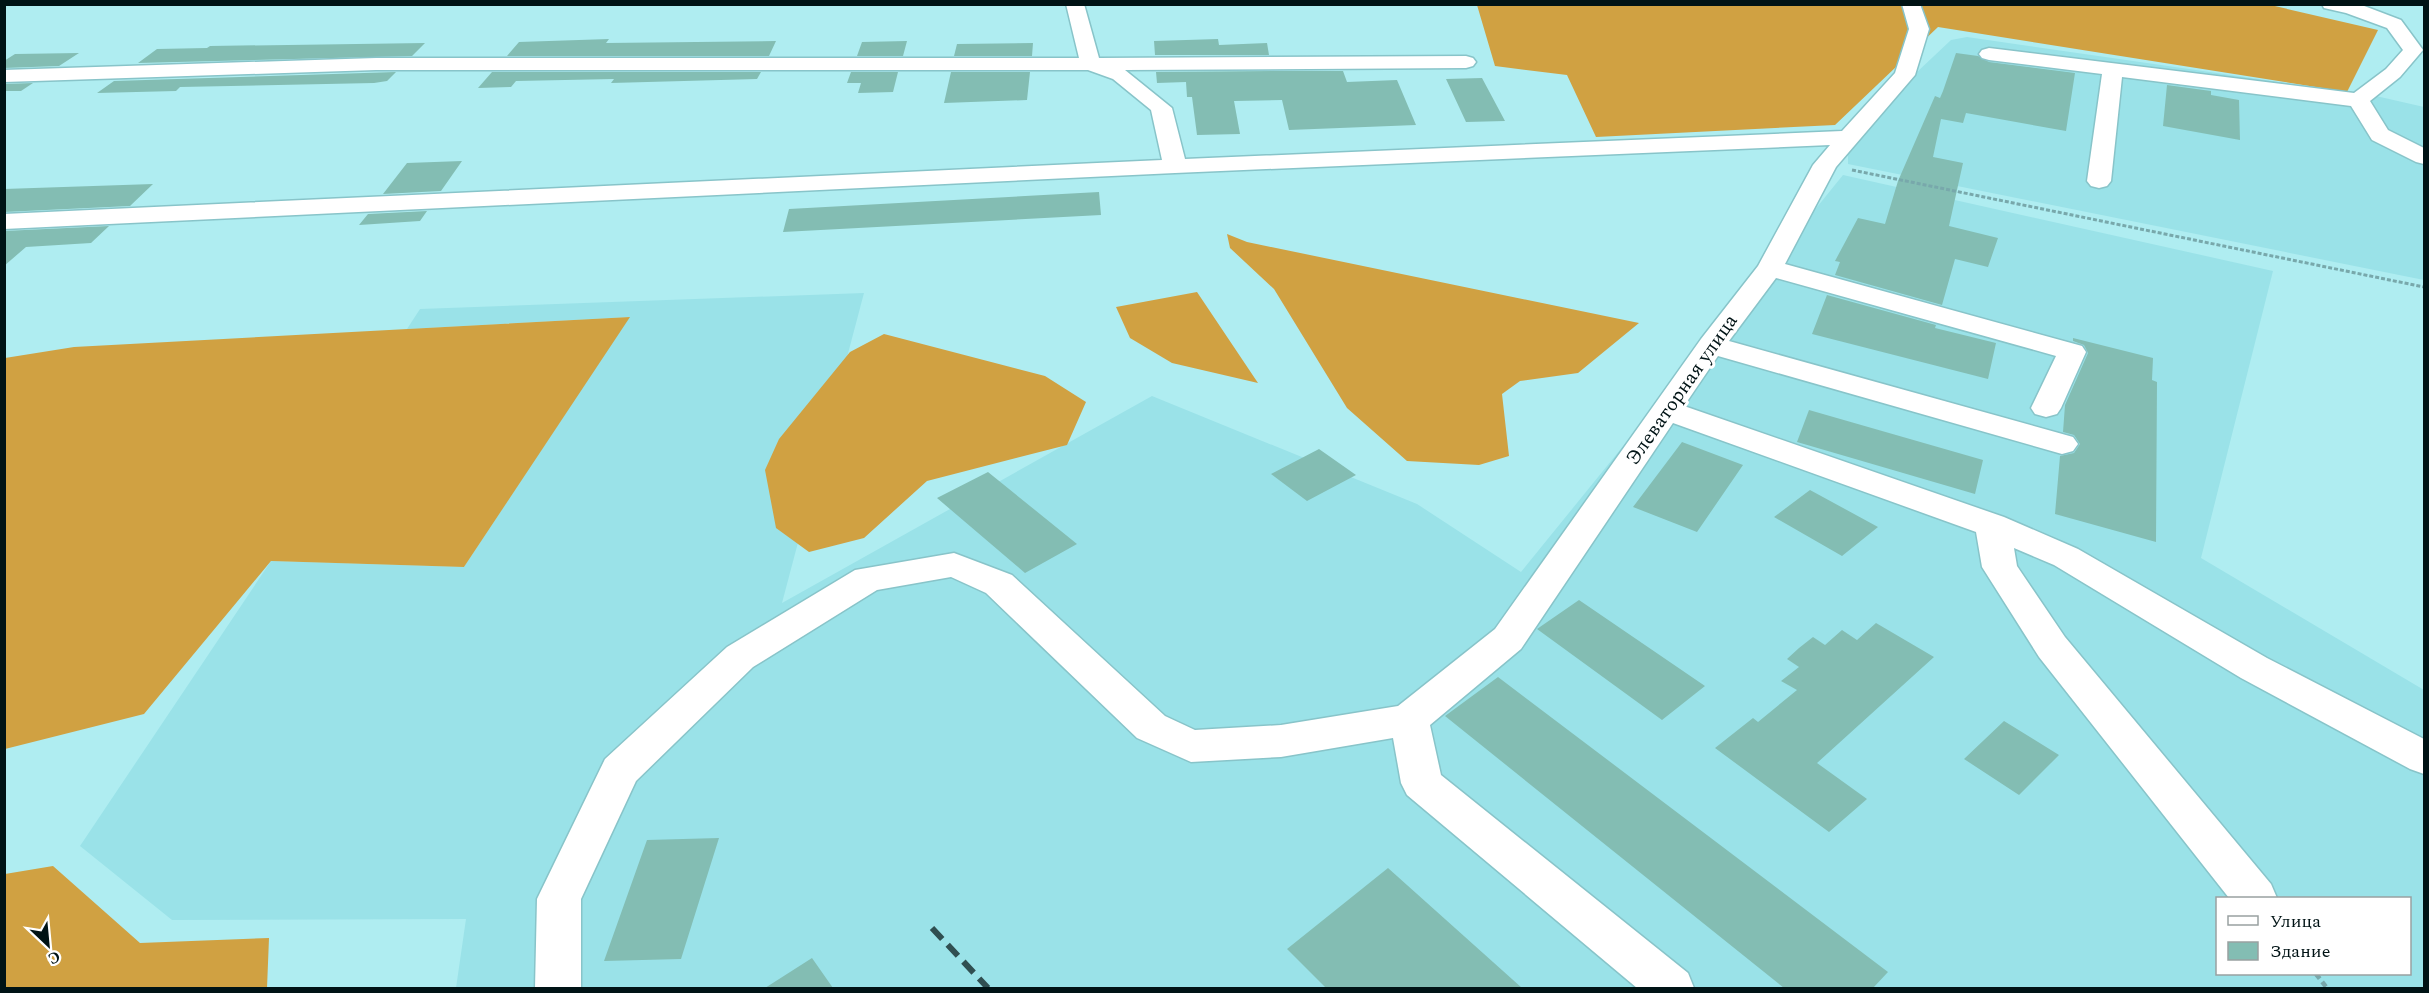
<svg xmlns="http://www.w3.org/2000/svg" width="2429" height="993" font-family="Spectral,serif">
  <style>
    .built { fill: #9ae2e8; fill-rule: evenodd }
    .forest { fill: #d0a142 }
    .building { fill: #83bdb3 }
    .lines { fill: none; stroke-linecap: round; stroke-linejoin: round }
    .minor-casing { stroke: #88c4c9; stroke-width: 3 }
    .path-far1 { stroke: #78a8ab; stroke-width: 3; stroke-dasharray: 4 2; stroke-linecap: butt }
    .path { stroke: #78a8ab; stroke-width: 4.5; stroke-dasharray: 6 4; stroke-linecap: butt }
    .minor { fill: #fff; fill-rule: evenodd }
    .rail { stroke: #304f51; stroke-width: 6; stroke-dasharray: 15 8; stroke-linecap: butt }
    .labels { text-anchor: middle; stroke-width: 6; stroke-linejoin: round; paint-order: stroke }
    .street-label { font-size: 20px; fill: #001315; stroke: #fff }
  </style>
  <rect width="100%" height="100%" fill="#afedf1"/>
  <path class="built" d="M 1967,37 L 2376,96 L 2424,107 L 2424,280 L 1848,164 L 1848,137 L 1951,40 Z
    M 1843,175 L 2273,271 L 2201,558 L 2424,690 L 2424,988 L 456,988 L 466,919 L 172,920 L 80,846 L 271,561 L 464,567 L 629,317 L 407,329 L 420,309 L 864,293 L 782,603 L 1152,396 L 1417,504 L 1521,572 ZM 2218,898 L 2410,898 L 2410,974 L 2218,974 Z"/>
  <path class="forest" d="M 2266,4 L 2378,30 L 2347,92 L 1938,27 L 1835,125 L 1596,137 L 1567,75 L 1495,66 L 1477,5 Z
    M 1227,234 L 1247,242 L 1639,323 L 1578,373 L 1520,381 L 1502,394 L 1509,456 L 1479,465 L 1407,461 L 1347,408 L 1274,289 L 1230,248 Z
    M 1197,292 L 1258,383 L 1172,363 L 1130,338 L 1116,307 Z
    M 630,317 L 464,567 L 271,561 L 144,714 L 5,749 L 5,358 L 74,347 Z
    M 884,334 L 1045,376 L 1086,402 L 1067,445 L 927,481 L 864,538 L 809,552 L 776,528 L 765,470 L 779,439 L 850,352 Z
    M 53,866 L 140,943 L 269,938 L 267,988 L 5,988 L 5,874 Z"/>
  <path class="building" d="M 609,39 L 606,43 L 776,41 L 769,56 L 507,56 L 519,42 Z
    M 1218,39 L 1219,45 L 1267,43 L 1269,55 L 1155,55 L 1154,41 Z
    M 907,41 L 903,56 L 857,56 L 862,42 Z
    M 425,43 L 412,56 L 138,63 L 157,49 L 207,48 L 210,46 Z
    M 1033,43 L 1032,56 L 954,56 L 957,44 Z
    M 79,53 L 59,66 L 4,68 L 4,61 L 15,54 Z
    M 1956,53 L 1978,56 L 1989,62 L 2075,73 L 2066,131 L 1966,113 L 1963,123 L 1941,119 L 1933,157 L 1963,163 L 1949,226 L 1998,238 L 1988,267 L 1955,259 L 1942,305 L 1835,275 L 1840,262 L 1835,261 L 1858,218 L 1885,224 L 1898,181 L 1935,96 L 1940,98 L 1943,91 Z
    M 1273,71 L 1343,71 L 1347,82 L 1397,80 L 1416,125 L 1289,130 L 1282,100 L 1234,101 L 1240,134 L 1197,135 L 1192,97 L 1187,97 L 1186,82 L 1157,83 L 1156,72 Z
    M 396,72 L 387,81 L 374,83 L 180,87 L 176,91 L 97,93 L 114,81 Z
    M 492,72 L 761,72 L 757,79 L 611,83 L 614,79 L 516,81 L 511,87 L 478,88 Z
    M 851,72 L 898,72 L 893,92 L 858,93 L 861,83 L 847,83 Z
    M 951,72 L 1030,72 L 1027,100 L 944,103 Z
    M 1482,78 L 1505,121 L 1466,122 L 1446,79 Z
    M 33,83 L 21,91 L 4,91 L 4,84 Z
    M 2167,85 L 2211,91 L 2211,95 L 2239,100 L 2240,140 L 2163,126 Z
    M 462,161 L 441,191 L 383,194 L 407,163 Z
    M 153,184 L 130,206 L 4,212 L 4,189 Z
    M 1099,192 L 1101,215 L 783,232 L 789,209 Z
    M 427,211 L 420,221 L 359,225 L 368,214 Z
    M 109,226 L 91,243 L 26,247 L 4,266 L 4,231 Z
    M 1827,295 L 1936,325 L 1935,328 L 1996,343 L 1988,379 L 1812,334 Z
    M 2073,338 L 2153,358 L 2152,380 L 2157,382 L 2156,542 L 2055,514 L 2060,456 L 2074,453 L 2080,444 L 2074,435 L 2063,432 L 2065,405 L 2088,353 L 2084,345 L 2073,341 Z
    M 1809,410 L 1983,460 L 1975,494 L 1797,442 Z
    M 1682,442 L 1743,465 L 1697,532 L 1633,507 Z
    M 1319,449 L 1356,475 L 1307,501 L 1271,474 Z
    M 988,472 L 1077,544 L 1025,573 L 937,498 Z
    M 1810,490 L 1878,527 L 1842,556 L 1774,517 Z
    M 1579,600 L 1705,686 L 1662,720 L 1537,629 Z
    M 1876,623 L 1934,657 L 1817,763 L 1867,799 L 1829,832 L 1715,748 L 1753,718 L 1758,722 L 1797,690 L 1781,681 L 1799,667 L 1787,659 L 1799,648 L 1813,637 L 1825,645 L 1842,630 L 1857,640 Z
    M 1498,677 L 1888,972 L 1873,988 L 1784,988 L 1445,716 Z
    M 2004,721 L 2059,755 L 2019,795 L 1964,759 Z
    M 719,838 L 681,959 L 604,961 L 647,840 Z
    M 1388,868 L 1522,988 L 1326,988 L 1287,949 Z
    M 812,958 L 833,988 L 765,988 Z"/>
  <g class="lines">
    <defs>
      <path id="minor" d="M 1066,4 L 1084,4 L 1099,58 L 1466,56 L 1473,58 L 1476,62 L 1473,66 L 1466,68 L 1125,70 L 1172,108 L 1185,159 L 1842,131 L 1895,73 L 1909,29 L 1902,4 L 1920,4 L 1929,29 L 1915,75 L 1836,167 L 1785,264 L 2082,346 L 2086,352 L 2061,408 L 2057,414 L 2046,417 L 2035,414 L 2031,408 L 2056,356 L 1776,278 L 1729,341 L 2073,437 L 2078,444 L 2073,451 L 2062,454 L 1718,356 L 1684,406 L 2004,517 L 2078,549 L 2267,658 L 2424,739 L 2424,774 L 2410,769 L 2241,678 L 2054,565 L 2014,548 L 2017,566 L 2065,637 L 2271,884 L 2277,898 L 2229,898 L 2039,657 L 1982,567 L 1976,532 L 1673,423 L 1521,649 L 1430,725 L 1441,775 L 1688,973 L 1694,988 L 1637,988 L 1407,795 L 1401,783 L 1393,738 L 1281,757 L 1191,762 L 1137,738 L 986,593 L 951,577 L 877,590 L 753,667 L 636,781 L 581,899 L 581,988 L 535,988 L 537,899 L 605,759 L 727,647 L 855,570 L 954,553 L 1012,575 L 1165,716 L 1195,730 L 1281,725 L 1398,706 L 1495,629 L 1701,339 L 1758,266 L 1813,165 L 1830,145 L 1175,173 L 4,229 L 4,214 L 1162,160 L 1151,110 L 1113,79 L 1088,70 L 376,70 L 4,82 L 4,70 L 376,58 L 1079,58 Z
        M 2322,4 L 2359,4 L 2401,20 L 2423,50 L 2400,77 L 2370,101 L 2388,130 L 2424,148 L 2424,164 L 2416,162 L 2372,140 L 2351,106 L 2122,77 L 2111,181 L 2107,186 L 2099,188 L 2091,186 L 2087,181 L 2102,74 L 1989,60 L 1982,58 L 1979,54 L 1982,50 L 1989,48 L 2354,93 L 2386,69 L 2403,50 L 2387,28 L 2346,13 L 2324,8 Z"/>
    </defs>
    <use href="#minor" class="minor-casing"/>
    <path class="path-far1" d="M 1852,170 L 2424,287"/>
    <path class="path" d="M 2316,974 L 2327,988"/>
    <use href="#minor" class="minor"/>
    <path class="rail" d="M 932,928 L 988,988"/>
  </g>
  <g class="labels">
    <g class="street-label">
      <text transform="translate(1681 389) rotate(-55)" y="7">Элеваторная улица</text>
    </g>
  </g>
  <rect width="2429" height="993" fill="none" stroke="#001315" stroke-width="12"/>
  <rect x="2216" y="897" width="195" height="78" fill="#ffffff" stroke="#99a1a1" stroke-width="1.5"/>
  <rect x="2228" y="916" width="30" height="9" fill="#ffffff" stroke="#99a1a1" stroke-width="1.5"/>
  <text x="2270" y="927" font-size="18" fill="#001315">Улица</text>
  <rect x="2228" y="942" width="30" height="18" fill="#83bdb3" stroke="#99a1a1" stroke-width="1.5"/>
  <text x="2270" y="957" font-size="18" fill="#001315">Здание</text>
  <g transform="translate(48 945) rotate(154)" stroke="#ffffff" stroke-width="4.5" paint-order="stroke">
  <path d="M0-4.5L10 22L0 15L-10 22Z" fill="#001315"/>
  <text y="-9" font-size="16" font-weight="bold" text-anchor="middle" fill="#001315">С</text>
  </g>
</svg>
